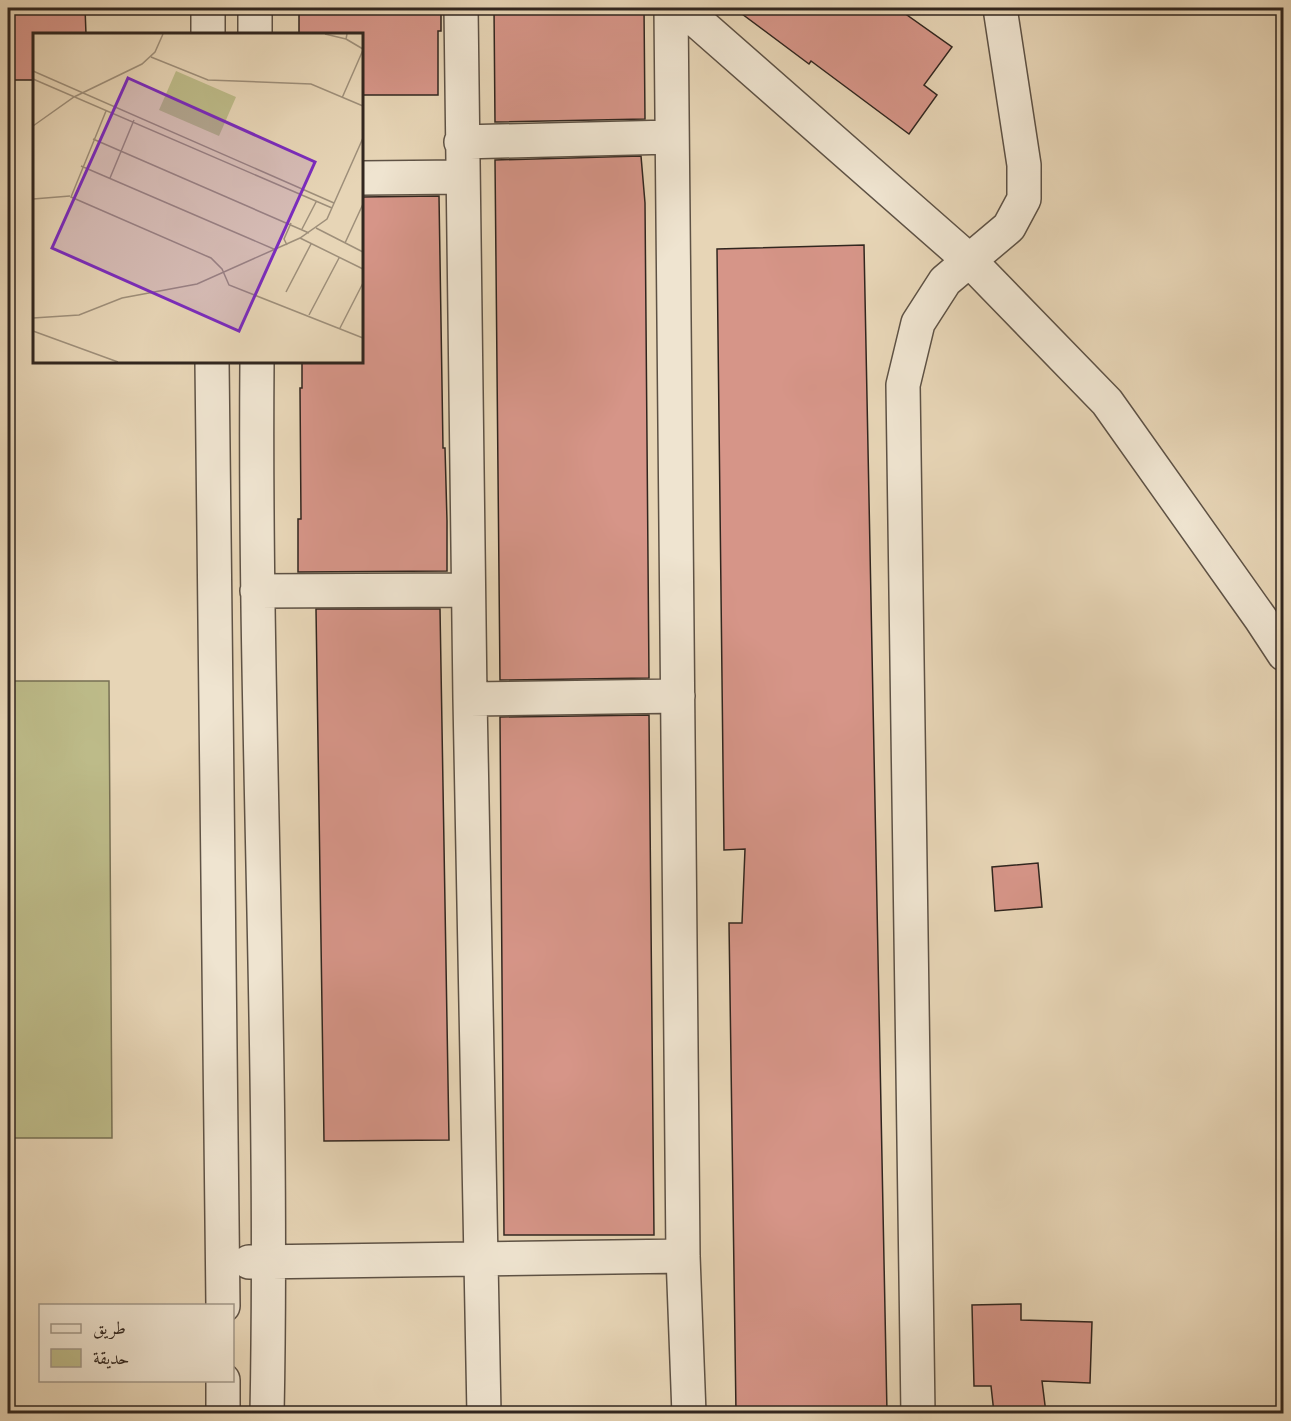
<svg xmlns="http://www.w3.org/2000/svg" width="1291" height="1421" font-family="Cardo,Amiri,serif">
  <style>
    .green { fill: #bdbb89; stroke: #777054; stroke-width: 1.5 }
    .building { fill: #d69588; stroke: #31261f; stroke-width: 1.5 }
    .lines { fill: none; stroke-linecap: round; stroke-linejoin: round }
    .minor-casing { stroke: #5e5245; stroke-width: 36 }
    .minor { stroke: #efe4d0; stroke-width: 33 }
    .inset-road { fill: none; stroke: #9e8f7a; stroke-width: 1.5 }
    .view { fill: #7b2cbf; fill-opacity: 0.15; stroke: #7b2cbf; stroke-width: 3 }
    .inset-edge { fill: none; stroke: #31261f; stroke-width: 3 }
  </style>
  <rect width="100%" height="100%" fill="#e7d5b6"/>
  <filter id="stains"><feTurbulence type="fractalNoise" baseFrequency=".00333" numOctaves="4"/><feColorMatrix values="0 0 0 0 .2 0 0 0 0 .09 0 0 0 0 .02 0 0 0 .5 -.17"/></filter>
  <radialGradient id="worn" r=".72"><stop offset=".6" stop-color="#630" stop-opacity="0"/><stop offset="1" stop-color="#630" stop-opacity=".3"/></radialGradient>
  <path class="green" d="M 8,681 L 109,681 L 112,1138 L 8,1138 Z"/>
  <path class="building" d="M 8,8 L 85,8 L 86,34 L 34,34 L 34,80 L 8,80 Z
    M 299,8 L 441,8 L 441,31 L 438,31 L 438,95 L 362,95 L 362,33 L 299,33 Z
    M 494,8 L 644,8 L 645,119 L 495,122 Z
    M 734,8 L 897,8 L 952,47 L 924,85 L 937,95 L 909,134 L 811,61 L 809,64 Z
    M 641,156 L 645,203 L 649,678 L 500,680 L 495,160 Z
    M 439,196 L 443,448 L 445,448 L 447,521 L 447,571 L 298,572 L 298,519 L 301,519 L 300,388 L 302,388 L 302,362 L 362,362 L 362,197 Z
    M 864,245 L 887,1413 L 736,1413 L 729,923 L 742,923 L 745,849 L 724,850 L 717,249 Z
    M 316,609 L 440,609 L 449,1140 L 324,1141 Z
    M 649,715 L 654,1235 L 504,1235 L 500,717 Z
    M 1038,863 L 1042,907 L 995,911 L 992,867 Z
    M 1021,1304 L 1021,1320 L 1092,1322 L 1090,1383 L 1042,1381 L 1046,1413 L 994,1413 L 991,1386 L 974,1386 L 972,1305 Z"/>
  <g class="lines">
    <defs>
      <path id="minor" d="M 208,8 L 208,34
        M 255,8 L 255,34
        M 461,8 L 470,699 L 484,1414
        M 671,8 L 683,1256 L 689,1414
        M 682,8 L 970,261 L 1107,402 L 1261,619 L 1284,654
        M 461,142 L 672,137
        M 362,178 L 462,177
        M 212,362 L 223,1306
        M 257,362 C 254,712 274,1063 267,1414
        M 257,591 L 468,590
        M 470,699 L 678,696
        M 249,1262 L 683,1256
        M 223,1414 L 223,1380
        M 918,1414 L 903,385 L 918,323 L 945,281 L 1009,227 L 1024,199 L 1024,165 L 1000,8"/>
    </defs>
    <use href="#minor" class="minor-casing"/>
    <use href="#minor" class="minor"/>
  </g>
  <g transform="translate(33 33)">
    <rect width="330" height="330" fill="#e7d5b6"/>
    <path d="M 143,38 L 203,64 L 186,103 L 126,77 Z" fill="#bdbb89"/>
    <path class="inset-road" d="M 292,1 L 313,6M 314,1 L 313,6 L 330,16M 118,24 L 175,47 L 278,51 L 330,73M 0,38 L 301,170M 0,46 L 299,175M 309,65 L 330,17M 73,78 L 38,164 L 178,225 L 189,236 L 196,252 L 330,305M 0,93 L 41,64 L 109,31 L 122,19 L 130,1M 60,106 L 276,200M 48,133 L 243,217M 77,145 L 101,87M 0,166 L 37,163M 283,195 L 330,219M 269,196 L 283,169M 267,205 L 330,236M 312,210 L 330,171M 254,212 L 251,206 L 258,190M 253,259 L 278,211M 276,282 L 306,225M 0,285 L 46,282 L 89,265 L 164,251 L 267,205 L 294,186 L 330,105M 307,295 L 330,250M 0,298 L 85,329"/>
    <path class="view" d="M 95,45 L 282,129 L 206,298 L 19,215 Z"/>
    <rect width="330" height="330" class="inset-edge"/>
  </g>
  <rect width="1291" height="1421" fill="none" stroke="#e7d5b6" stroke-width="30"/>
  <rect x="9" y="9" width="1273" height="1403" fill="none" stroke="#31261f" stroke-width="3"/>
  <rect x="15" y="15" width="1261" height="1391" fill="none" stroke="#31261f" stroke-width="1.5"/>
  <rect x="39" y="1304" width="195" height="78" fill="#efe4d0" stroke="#a39889" stroke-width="1.5"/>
  <rect x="51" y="1324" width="30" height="9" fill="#efe4d0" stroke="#a39889" stroke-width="1.5"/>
  <text x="93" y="1334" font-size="18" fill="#31261f">طريق</text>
  <rect x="51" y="1349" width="30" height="18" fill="#bdbb89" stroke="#a39889" stroke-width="1.5"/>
  <text x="93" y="1364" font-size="18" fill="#31261f">حديقة</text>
  <rect width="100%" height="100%" filter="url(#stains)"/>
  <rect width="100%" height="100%" fill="url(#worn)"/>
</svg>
